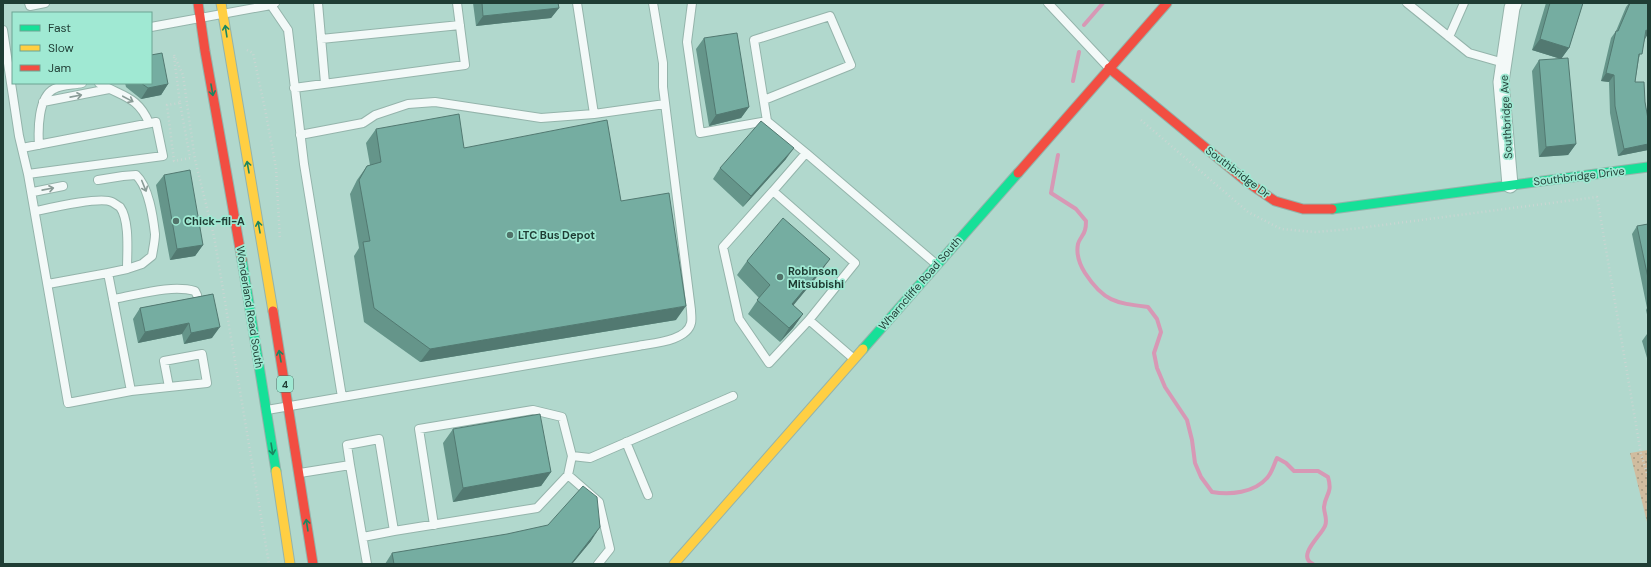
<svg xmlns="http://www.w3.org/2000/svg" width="1651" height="567" font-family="'DM Sans',sans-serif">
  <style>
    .park { fill: url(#park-dots) }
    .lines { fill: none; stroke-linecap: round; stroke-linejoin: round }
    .stream { stroke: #d798b5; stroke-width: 4 }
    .lane-casing { stroke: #94b4ab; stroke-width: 10 }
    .street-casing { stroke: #94b4ab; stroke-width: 17 }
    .fast-casing { stroke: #94b4ab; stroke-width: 11 }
    .slow-casing { stroke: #94b4ab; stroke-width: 11 }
    .jam-casing { stroke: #94b4ab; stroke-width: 11 }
    .path { stroke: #c9d6d2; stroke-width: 2.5; stroke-dasharray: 1 3; stroke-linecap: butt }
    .lane { stroke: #f3f9f8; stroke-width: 8 }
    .street { stroke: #f3f9f8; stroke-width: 15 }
    .fast { stroke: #16e098; stroke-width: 9 }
    .slow { stroke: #ffcf43; stroke-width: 9 }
    .jam { stroke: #f24e42; stroke-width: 9 }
    .wall { fill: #65958a }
    .shaded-wall { fill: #527971 }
    .building { fill: #75ada1; stroke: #527971 }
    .oneway { stroke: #1b8661 }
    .oneway2 { stroke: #899b96 }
    .poi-dot { fill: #52736a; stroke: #a0e9d3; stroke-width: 1.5 }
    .labels { text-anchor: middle; stroke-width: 3.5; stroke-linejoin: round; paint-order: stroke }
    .shield { fill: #a0e9d3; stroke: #467164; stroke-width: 1 }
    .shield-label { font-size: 10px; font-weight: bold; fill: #1f3d34 }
    .street-label { font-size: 11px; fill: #1f3d34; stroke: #a0e9d3 }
    .poi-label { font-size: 11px; font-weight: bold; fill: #1f3d34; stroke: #a0e9d3; text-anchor: start }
  </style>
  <defs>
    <pattern id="park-dots" width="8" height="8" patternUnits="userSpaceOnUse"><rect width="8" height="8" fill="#d0bc9f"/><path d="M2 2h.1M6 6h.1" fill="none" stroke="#a89a82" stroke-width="1.8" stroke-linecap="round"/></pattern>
  </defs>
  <rect width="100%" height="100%" fill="#b1d8cd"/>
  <path class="park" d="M 1648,450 L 1648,526 L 1630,453 Z"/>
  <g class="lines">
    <path class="stream" d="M 1084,25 L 1103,3
      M 1073,81 L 1079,52
      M 1058,155 L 1051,193 L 1076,209 L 1086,221 C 1086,223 1086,227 1085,230 C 1084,235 1079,239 1078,244 C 1076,254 1080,265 1085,273 C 1104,302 1116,303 1148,307 L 1157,319 L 1161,332 L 1154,353 L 1157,368 L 1165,387 L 1187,420 L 1192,440 L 1195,463 L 1201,477 L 1212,492 C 1230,495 1254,493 1267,478 C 1272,473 1274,464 1277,458 L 1286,463 L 1294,471 L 1318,471 L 1328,477 C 1333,494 1325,494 1324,507 C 1324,514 1328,519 1325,526 C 1321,536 1296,556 1313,564"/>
    <defs>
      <path id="lane" d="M 29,3 L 30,6 L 45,3
        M 275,3 L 271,5 L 288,30 L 304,164 L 342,397
        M 318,3 L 325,83
        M 577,3 L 594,114 L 665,104
        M 692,3 L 687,42 L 700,133 L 767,121
        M 1048,3 L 1109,68
        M 1407,3 L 1469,53 L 1504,63
        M 151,27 L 271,5
        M 3,30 L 19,136 L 28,174 L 163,156 L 156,122 L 22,148
        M 1449,37 L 1464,3
        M 321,39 L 460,25
        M 99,83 C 122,97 138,96 149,123
        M 294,88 L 465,65 L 457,3
        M 764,100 L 851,65 L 830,16 L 754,40 L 767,121 L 806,153
        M 43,102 L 109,89
        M 300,135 L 363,123 L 375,115 L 408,104 L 435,102 L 541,118 L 594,114
        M 39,145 C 38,130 38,97 54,89 C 61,85 74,85 82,83
        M 28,174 L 68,403 L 131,391 L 207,383 L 202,354 L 164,361 L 169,387
        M 98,180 L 123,176 L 136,175 C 149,187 153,217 155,234 C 155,241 153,249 152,256 L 142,264 L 127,269
        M 773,191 L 723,247 L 739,319 L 769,363 L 809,320 L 855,263 L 773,191 L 806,153 L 936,264
        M 33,192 L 63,186
        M 36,211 C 50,208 101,196 112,202 C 114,203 118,206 120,207 C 130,221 127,252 127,269 L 108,273 L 131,391
        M 48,284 L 108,273
        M 113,299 C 138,295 171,284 195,291 L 197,295
        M 809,320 L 854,359
        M 267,410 L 638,346 C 653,343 687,341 691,323 C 692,319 691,314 691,310 L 663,87 L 663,63 L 653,3
        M 626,442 L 648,495
        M 572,456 L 590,458 L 733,396
        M 350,465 L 347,445 L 379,439 L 394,531 L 537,508 L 568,475 L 599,502 L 610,549 L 598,564
        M 300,473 L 350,465 L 367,564
        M 434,525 L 419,429 L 533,410 L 562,417 L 572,456 L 568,475
        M 363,537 L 394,531"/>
      <path id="street" d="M 1510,185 L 1501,82 L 1512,8 L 1514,3"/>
      <path id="fast" d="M 1332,209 L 1648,167
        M 242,260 L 276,471
        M 863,349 L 1018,173"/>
      <path id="slow" d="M 221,3 L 273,311
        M 276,471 L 290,564
        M 674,564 L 863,349"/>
      <path id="jam" d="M 198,3 L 205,51 L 242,260
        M 1109,68 L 1247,182 L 1275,201 L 1303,209 L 1332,209
        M 1018,173 L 1167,3
        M 273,311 L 313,564"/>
    </defs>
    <use href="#lane" class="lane-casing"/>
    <use href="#street" class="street-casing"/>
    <use href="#fast" class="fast-casing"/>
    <use href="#slow" class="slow-casing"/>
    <use href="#jam" class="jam-casing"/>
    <path class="path" d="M 247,50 L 253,53 L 266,114 L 276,168 L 280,239
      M 174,55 L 183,75 L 195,160 L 214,236 L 269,564
      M 174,57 L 180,103
      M 180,103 L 190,158 L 174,161 L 167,105 Z
      M 1141,120 L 1248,212 L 1281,229 L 1315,232 L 1352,229 L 1597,197 L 1641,454 L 1648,477"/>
    <use href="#lane" class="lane"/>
    <use href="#street" class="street"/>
    <use href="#fast" class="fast"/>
    <use href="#slow" class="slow"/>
    <use href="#jam" class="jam"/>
  </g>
  <path class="wall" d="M 473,3 L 558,3 L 559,8 L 551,18 L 476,26 Z
    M 1546,3 L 1583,3 L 1569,48 L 1561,59 L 1532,50 Z
    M 1629,3 L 1648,3 L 1645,39 L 1639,58 L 1635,82 L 1645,102 L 1648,119 L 1648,150 L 1618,156 L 1610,113 L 1609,82 L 1601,81 L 1611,38 L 1616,31 L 1626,7 Z
    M 704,38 L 749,107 L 741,118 L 709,126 L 696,49 Z
    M 1539,60 L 1576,144 L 1568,155 L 1539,157 L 1532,71 Z
    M 125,83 L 151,83 L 168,84 L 161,95 L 141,99 L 126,87 Z
    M 376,129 L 464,148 L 621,201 L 676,320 L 420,362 L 364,322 L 354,256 L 359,248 L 350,194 L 357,180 L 367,166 L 370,165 L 366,143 Z
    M 786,159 L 743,207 L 713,179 L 720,168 Z
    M 164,175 L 203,245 L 195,256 L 170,260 L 156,185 Z
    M 1648,224 L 1648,319 L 1646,310 L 1647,308 L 1632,234 L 1637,226 Z
    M 747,261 L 820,273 L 793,305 L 803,314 L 793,328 L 780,342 L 748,314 L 759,298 L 737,275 Z
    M 213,294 L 212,338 L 184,344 L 182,334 L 138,343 L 133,319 L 140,308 Z
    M 1648,333 L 1648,358 L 1647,358 L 1642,341 L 1647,334 Z
    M 453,429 L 551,472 L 541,486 L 453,502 L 443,443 Z
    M 591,541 L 572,564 L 385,564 L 392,553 Z"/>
  <path class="shaded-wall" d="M 559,8 L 551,18 L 476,26 L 483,16 Z
    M 1646,30 L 1648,31 L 1648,34 L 1645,39 Z
    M 1540,39 L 1569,48 L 1561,59 L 1532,50 Z
    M 1606,73 L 1614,75 L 1609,82 L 1601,81 Z
    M 168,84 L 161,95 L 141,99 L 148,88 Z
    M 749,107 L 741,118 L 709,126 L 716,115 Z
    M 1576,144 L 1568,155 L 1539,157 L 1546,147 Z
    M 1648,144 L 1648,150 L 1618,156 L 1624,149 Z
    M 794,148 L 786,159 L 743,207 L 751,196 Z
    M 203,245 L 195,256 L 170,260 L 177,249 Z
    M 830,259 L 820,273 L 783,318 L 792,304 Z
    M 686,306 L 676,320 L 420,362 L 430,349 Z
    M 803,314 L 793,328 L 780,342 L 789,328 Z
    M 189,323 L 182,334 L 138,343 L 145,332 Z
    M 220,327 L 212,338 L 184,344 L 191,333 Z
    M 551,472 L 541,486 L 453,502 L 463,488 Z
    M 600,527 L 591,541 L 572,564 L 571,564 Z"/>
  <path class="building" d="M 482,3 L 558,3 L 559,8 L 483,16 Z
    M 1550,3 L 1583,3 L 1569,48 L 1540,39 Z
    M 1630,3 L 1648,3 L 1648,31 L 1646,30 L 1642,54 L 1639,54 L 1635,82 L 1644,82 L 1645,102 L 1648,119 L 1648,144 L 1624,149 L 1615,106 L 1614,75 L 1606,73 L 1616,31 L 1618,31 Z
    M 737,33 L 749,107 L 716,115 L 704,38 Z
    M 162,53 L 168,84 L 148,88 L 141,83 L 151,83 L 151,55 Z
    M 1568,58 L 1576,144 L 1546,147 L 1539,60 Z
    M 459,114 L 464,148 L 607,120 L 621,201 L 669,193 L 686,306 L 430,349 L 374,308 L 363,242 L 370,241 L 359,180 L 367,166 L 381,162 L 376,129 Z
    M 761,121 L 794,148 L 751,196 L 720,168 Z
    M 190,170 L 203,245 L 177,249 L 164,175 Z
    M 783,218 L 830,259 L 792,304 L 803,314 L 789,328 L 757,300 L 770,285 L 747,261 Z
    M 1648,224 L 1648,278 L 1637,226 Z
    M 213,294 L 220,327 L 191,333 L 189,323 L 145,332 L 140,308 Z
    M 540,414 L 551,472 L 463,488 L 453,429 Z
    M 583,486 L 597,497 L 600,527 L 571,564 L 394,564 L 392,553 L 507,534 L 548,525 Z"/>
  <defs><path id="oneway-shaft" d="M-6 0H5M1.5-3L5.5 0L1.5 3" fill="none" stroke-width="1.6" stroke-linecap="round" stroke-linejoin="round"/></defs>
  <g class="oneway">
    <use href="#oneway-shaft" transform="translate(226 31) rotate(-99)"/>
    <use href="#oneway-shaft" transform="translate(212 90) rotate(80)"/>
    <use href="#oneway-shaft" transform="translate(248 167) rotate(-100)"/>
    <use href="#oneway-shaft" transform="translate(259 227) rotate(-100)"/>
    <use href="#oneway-shaft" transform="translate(280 356) rotate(-100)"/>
    <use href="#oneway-shaft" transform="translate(272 449) rotate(81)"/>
    <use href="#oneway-shaft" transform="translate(307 525) rotate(-99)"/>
  </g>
  <g class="oneway2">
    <use href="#oneway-shaft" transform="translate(76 96) rotate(-11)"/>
    <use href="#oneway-shaft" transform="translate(128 99) rotate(28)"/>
    <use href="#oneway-shaft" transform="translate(144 186) rotate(68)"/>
    <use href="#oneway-shaft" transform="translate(48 189) rotate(-11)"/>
  </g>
  <g class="poi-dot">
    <circle cx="176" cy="221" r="4"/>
    <circle cx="510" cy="235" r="4"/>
    <circle cx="780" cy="277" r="4"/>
  </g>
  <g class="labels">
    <rect class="shield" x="277" y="376" width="16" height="16" rx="3"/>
    <g class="shield-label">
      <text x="285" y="388">4</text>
    </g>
    <g class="street-label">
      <text transform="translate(1506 117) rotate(-93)" y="4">Southbridge Ave</text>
      <text transform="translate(1238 172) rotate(37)" y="4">Southbridge Dr</text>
      <text transform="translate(1579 176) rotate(-7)" y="4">Southbridge Drive</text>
      <text transform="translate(920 283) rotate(-49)" y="4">Wharncliffe Road South</text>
      <text transform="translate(250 307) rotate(81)" y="4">Wonderland Road South</text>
    </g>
    <g class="poi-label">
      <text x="184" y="225">Chick-fil-A</text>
      <text x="518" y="239">LTC Bus Depot</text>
      <text x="788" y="275">Robinson<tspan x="788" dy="13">Mitsubishi</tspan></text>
    </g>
  </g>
  <rect width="1651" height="567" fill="none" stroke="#1f3d34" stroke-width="8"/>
  <rect x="12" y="12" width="140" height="72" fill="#a0e9d3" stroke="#6ca493"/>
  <rect x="20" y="25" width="20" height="6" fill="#16e098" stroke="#6ca493"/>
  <text x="48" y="32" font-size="12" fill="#1f3d34">Fast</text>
  <rect x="20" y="45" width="20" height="6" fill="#ffcf43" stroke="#6ca493"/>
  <text x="48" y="52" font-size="12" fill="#1f3d34">Slow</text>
  <rect x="20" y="65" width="20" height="6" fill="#f24e42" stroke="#6ca493"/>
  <text x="48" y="72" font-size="12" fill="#1f3d34">Jam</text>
</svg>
